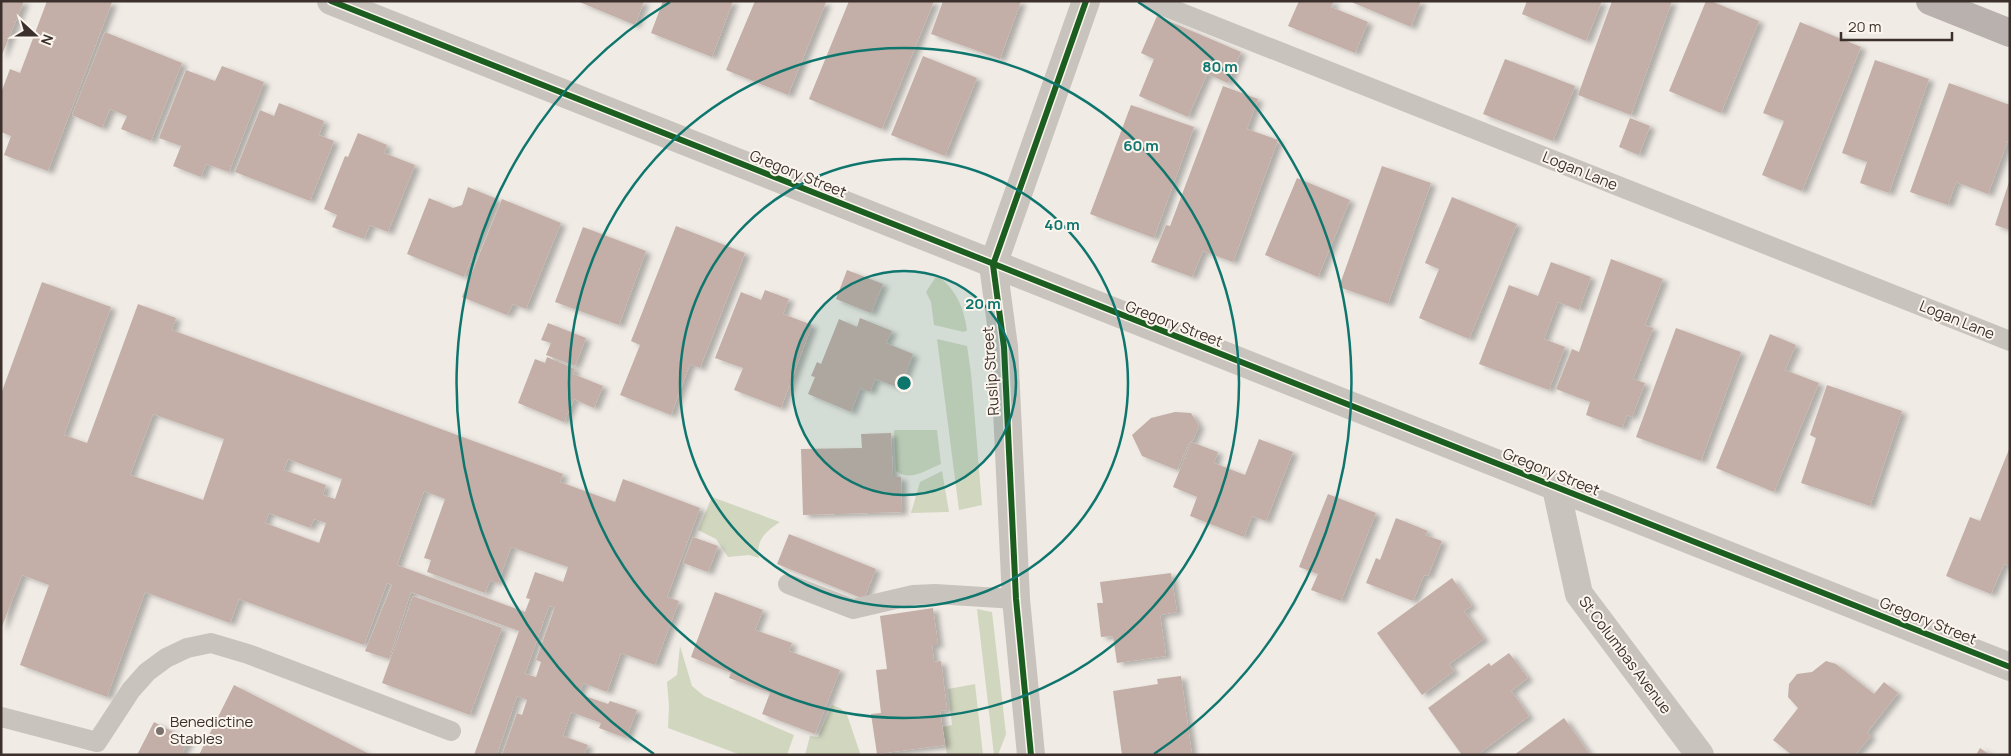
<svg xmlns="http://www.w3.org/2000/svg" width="2011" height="756" font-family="Manrope,sans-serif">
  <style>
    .green { fill: #d1d6bf }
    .building { fill: #c3afa7; fill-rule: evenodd; filter: url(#shadow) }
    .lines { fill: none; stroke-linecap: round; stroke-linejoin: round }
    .lane { stroke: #c9c3be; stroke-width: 20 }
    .street { stroke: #c9c3be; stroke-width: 28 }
    .primary { stroke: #b8b1ad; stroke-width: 28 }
    .cycleway-casing { stroke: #fbf5ee; stroke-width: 9 }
    .cycleway { stroke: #1b5e20; stroke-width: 6 }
    .ring { fill: none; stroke: #0f766e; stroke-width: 2.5 }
    .poi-dot { fill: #7a716c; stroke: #fbf5ee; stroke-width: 2 }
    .labels { text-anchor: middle; stroke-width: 4; stroke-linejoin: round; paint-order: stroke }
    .street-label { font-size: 15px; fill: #3b302b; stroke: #fbf5ee }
    .poi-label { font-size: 15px; fill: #3b302b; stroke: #fbf5ee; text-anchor: start }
    .centre { fill: #0f766e; stroke: #fbf5ee; stroke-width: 2.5 }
    .ring-label { font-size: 15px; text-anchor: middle; font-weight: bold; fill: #0f766e; stroke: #fbf5ee; stroke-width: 4; stroke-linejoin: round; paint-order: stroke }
  </style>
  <defs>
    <filter id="shadow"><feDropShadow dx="5.5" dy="3" stdDeviation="2.5" flood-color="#0004"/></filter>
  </defs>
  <rect width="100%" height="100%" fill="#f0ebe5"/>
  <path class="green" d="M 937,275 C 956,289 964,308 967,330 L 964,332 L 934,325 L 931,302 L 926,292 Z
    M 937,339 L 967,346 L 971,373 L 982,505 L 959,510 Z
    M 894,430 L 937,430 L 941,464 C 926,470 910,482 896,471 Z
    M 942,471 L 949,512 L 911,513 L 920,482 Z
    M 712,497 L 780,522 C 766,531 755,541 759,558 L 749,555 L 728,557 L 716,539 L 698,530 Z
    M 977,609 L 992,612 L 1006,734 L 998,755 L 994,755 Z
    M 680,646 L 692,686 L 704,696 L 794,735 L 787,755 L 741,755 L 668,728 L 669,706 L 667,682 L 677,675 Z
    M 975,684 L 983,755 L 947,755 L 943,727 L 952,725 L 948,689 Z
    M 832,705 C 837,707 842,708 846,713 C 848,716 858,748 861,755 L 805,755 L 810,736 L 818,737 Z"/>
  <path class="building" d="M 1,1 L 24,1 L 1,57 Z
    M 47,1 L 112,2 L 48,171 L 4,155 L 11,136 L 1,132 L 1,93 L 10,69 L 20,73 Z
    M 577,1 L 644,1 L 635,25 Z
    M 663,1 L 733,1 L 712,57 L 651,33 Z
    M 755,1 L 826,2 L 788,95 L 726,70 Z
    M 849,1 L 934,1 L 882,129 L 809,99 Z
    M 943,1 L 1021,1 L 1000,59 L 931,34 Z
    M 1299,1 L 1334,1 L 1331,7 L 1368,22 L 1355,53 L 1288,26 Z
    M 1349,1 L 1421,1 L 1411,27 Z
    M 1527,1 L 1602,1 L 1586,41 L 1522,14 Z
    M 1612,1 L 1672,1 L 1631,115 L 1578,95 Z
    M 1706,1 L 1711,1 L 1759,21 L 1721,113 L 1669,91 Z
    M 1157,16 L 1241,52 L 1228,83 L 1207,74 L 1188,117 L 1139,96 L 1154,59 L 1141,53 Z
    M 1800,22 L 1861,47 L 1802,191 L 1762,175 L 1784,121 L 1763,113 Z
    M 105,32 L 182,63 L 151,141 L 121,129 L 127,116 L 110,109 L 102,128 L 72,115 Z
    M 923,56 L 977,78 L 945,156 L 891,135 Z
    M 1505,59 L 1575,86 L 1553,141 L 1483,114 Z
    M 1875,60 L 1929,79 L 1889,193 L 1860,183 L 1867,162 L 1842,153 Z
    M 222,66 L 264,82 L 229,172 L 206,164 L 201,177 L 173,166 L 181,146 L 159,138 L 186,70 L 215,81 Z
    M 1949,83 L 2010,105 L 2010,135 L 1988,194 L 1956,182 L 1948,205 L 1910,192 Z
    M 1223,86 L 1258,99 L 1247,129 L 1278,140 L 1233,262 L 1203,251 L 1192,277 L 1151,262 L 1166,225 L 1170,226 Z
    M 279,103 L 324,121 L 319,135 L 334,141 L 310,201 L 235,172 L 260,110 L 274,116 Z
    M 1131,105 L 1194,127 L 1154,238 L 1090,214 Z
    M 1630,118 L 1650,126 L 1639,155 L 1619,147 Z
    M 358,133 L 387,145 L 384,153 L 415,165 L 388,232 L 370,225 L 364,239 L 332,227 L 337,215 L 324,209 L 345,156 L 348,157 Z
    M 1382,166 L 1431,183 L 1388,304 L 1339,287 Z
    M 1297,178 L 1350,200 L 1318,277 L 1265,255 Z
    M 2009,182 L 2010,182 L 2010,230 L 1995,225 Z
    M 468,187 L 497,199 L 464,277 L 407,254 L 429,198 L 453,208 L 462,205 Z
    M 1452,197 L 1517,224 L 1469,339 L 1419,318 L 1439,269 L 1425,263 Z
    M 502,199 L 561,223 L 526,309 L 513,304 L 507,315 L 462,297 Z
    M 676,226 L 745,253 L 700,368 L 690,364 L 671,415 L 620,395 L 640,345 L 631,341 Z
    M 583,227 L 646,251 L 619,325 L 555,302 Z
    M 1611,259 L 1663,279 L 1645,325 L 1653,328 L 1633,379 L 1645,383 L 1632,417 L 1627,415 L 1622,428 L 1586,415 L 1590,402 L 1556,389 L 1572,349 L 1579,352 Z
    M 1551,262 L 1591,277 L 1579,310 L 1558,302 L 1544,339 L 1565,347 L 1549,390 L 1479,364 L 1509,285 L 1538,296 Z
    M 847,270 L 883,284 L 871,313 L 836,299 Z
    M 42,282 L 111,307 L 64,435 L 87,443 L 138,304 L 176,318 L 172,330 L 563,474 L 560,482 L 615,502 L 623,479 L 700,508 L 667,597 L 679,601 L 655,665 L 621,653 L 607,692 L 583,683 L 579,694 L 608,704 L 610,701 L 637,710 L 626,738 L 599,728 L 601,723 L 571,712 L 563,736 L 588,745 L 584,755 L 502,755 L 517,713 L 522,715 L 527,700 L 517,696 L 497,755 L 474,755 L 519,631 L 411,592 L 389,659 L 365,651 L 392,585 L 387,583 L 364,645 L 239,599 L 230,623 L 145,592 L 107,697 L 20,665 L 49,585 L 22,575 L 1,629 L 1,394 ZM 153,414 L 224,439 L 203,500 L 130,475 ZM 288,459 L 342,479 L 335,499 L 323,495 L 326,485 L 284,470 ZM 424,491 L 445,499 L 424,558 L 431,560 L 427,572 L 485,593 L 490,580 L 498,583 L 511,547 L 568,567 L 563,582 L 535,572 L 526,598 L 530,599 L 525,612 L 397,565 ZM 269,513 L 310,528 L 314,519 L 326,523 L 319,543 L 265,523 ZM 549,606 L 555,607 L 536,660 L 541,662 L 536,677 L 525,674 Z
    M 765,290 L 789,299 L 783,314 L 812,325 L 781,408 L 734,390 L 743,368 L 715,358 L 741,292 L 761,300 Z
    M 860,318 L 892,331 L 886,343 L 913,354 L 900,388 L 875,379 L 870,392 L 860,388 L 851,412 L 808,394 L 815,377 L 811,376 L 817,362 L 821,364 L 839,319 L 857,327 Z
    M 548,323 L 586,338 L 575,366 L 546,355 L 551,343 L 541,340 Z
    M 1676,328 L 1741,352 L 1701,461 L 1636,437 Z
    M 1770,334 L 1796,345 L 1785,370 L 1819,383 L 1774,492 L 1716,468 Z
    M 547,357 L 575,369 L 573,374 L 603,386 L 594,408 L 574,399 L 564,422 L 518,403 L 535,359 L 545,363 Z
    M 1827,385 L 1902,411 L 1870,506 L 1801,483 L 1816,438 L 1810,435 Z
    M 1175,412 L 1191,413 L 1199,426 L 1193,440 L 1189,443 L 1177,470 L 1142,456 L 1132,435 L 1151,418 Z
    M 891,433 L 893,477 L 901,477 L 902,512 L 803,515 L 801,449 L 862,448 L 861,434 Z
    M 1259,439 L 1293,452 L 1266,521 L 1252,516 L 1244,537 L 1190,516 L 1197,497 L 1173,487 L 1191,442 L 1218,452 L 1214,463 L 1245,475 Z
    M 2010,447 L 2010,566 L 2004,564 L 1991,594 L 1946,576 L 1970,517 L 1980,521 Z
    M 1328,494 L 1376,513 L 1341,601 L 1311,590 L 1318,574 L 1299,567 Z
    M 1396,518 L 1428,531 L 1425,535 L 1442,541 L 1428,576 L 1424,575 L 1413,601 L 1366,583 L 1376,558 L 1380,560 Z
    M 789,534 L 876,569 L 864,599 L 777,564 Z
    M 693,537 L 718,546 L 708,572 L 683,563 Z
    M 1171,573 L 1177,612 L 1160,615 L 1166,656 L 1117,663 L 1113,636 L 1101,637 L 1097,603 L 1103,603 L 1100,582 Z
    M 1452,578 L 1472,606 L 1464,611 L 1484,639 L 1449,664 L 1454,671 L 1422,695 L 1377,633 Z
    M 715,592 L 763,610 L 755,630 L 792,643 L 789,651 L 840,670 L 815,734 L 762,714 L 770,693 L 729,678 L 731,673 L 691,657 Z
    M 413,596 L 502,628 L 470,715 L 382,683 Z
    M 933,608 L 938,645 L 932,645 L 934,662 L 941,661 L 947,710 L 940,711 L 945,745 L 877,754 L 871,714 L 881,713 L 876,670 L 887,669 L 880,616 Z
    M 1509,653 L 1528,678 L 1511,691 L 1529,716 L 1477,755 L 1462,755 L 1428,708 L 1489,663 L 1491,666 Z
    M 1826,661 L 1836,664 L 1874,694 L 1884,682 L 1898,693 L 1867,733 L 1871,736 L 1855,755 L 1792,755 L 1773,740 L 1798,708 L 1788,697 L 1789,684 L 1797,674 L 1812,672 Z
    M 1181,676 L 1192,755 L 1122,755 L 1113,691 L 1158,684 L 1157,679 Z
    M 234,685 L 371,755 L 199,755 Z
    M 1564,718 L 1590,755 L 1514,755 Z
    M 154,722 L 189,740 L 181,755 L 137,755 Z
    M 1980,748 L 1990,755 L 1976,755 Z"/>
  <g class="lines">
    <path class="lane" d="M 1151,1 L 2010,341
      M 788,584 L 853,609 L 913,595 L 935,594 L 1016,599
      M 1,717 L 97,742 L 131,690 L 147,672 L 166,658 L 187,648 L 211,643 L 248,654 L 451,731"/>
    <path class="street" d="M 331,1 L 2010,667
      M 1556,488 L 1579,594 L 1700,755
      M 1031,755 L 1016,599 L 1004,347 L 993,265 L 1086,1"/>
    <path class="primary" d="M 1930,1 L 2010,33"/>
    <defs>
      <path id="cycleway" d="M 331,1 L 2010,667
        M 1031,755 L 1016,599 L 1004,347 L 993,265 L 1086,1"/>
    </defs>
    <use href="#cycleway" class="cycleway-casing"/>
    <use href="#cycleway" class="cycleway"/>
  </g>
  <circle cx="904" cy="383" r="112" fill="#0f766e" fill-opacity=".12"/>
  <g class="ring">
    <circle cx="904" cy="383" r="112"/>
    <circle cx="904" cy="383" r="224"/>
    <circle cx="904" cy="383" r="335"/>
    <path d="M654 754A447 447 0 0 1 670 2M1138 2A447 447 0 0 1 1154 754"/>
  </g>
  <circle class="poi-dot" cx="160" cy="731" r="5"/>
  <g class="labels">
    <g class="street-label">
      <text transform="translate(1580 171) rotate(22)" y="5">Logan Lane</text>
      <text transform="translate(798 174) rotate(22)" y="5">Gregory Street</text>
      <text transform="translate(1957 320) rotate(22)" y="5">Logan Lane</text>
      <text transform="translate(1174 324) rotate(21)" y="5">Gregory Street</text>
      <text transform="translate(991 371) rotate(-94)" y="5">Ruslip Street</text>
      <text transform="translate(1551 472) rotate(22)" y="5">Gregory Street</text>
      <text transform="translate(1928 621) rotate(22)" y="5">Gregory Street</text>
      <text transform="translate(1625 655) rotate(53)" y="5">St Columbas Avenue</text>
    </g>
    <g class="poi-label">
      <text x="170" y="727">Benedictine<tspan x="170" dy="17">Stables</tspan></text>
    </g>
  </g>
  <circle cx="904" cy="383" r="8" class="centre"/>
  <g class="ring-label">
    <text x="1220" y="72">80 m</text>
    <text x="1141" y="151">60 m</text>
    <text x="1062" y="230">40 m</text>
    <text x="983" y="309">20 m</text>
  </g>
  <rect width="2011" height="756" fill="none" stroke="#3b302b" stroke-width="5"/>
  <g transform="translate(35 35) rotate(111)" stroke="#fbf5ee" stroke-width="4" paint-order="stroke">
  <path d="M0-4L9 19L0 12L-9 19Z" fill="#3b302b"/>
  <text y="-8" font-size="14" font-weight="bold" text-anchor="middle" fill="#3b302b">N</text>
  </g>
  <path d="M1841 32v8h111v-8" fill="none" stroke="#3b302b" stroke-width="2.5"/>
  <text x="1848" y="32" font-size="15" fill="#3b302b" stroke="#fbf5ee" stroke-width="4" paint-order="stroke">20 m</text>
</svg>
